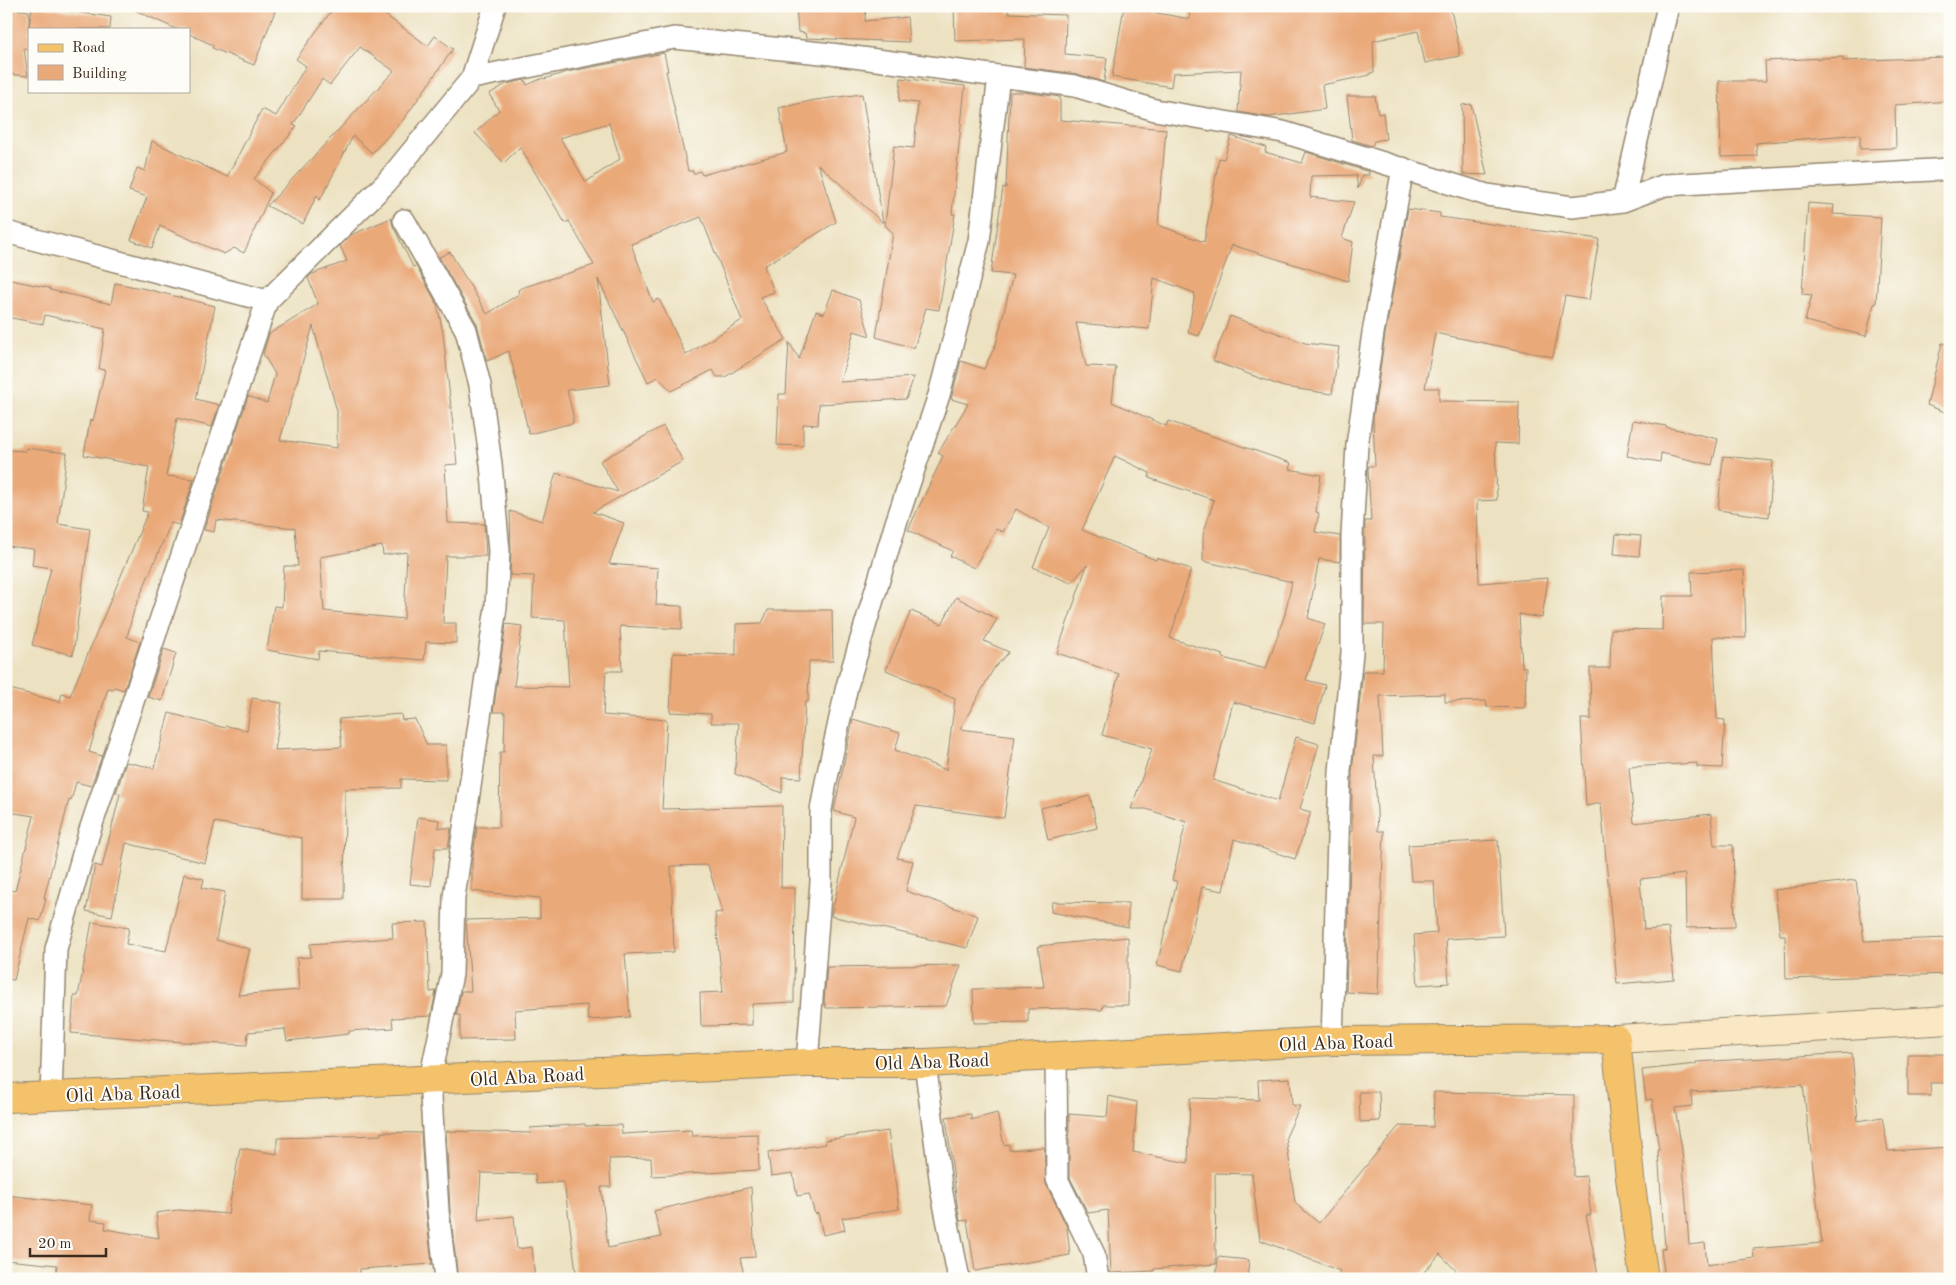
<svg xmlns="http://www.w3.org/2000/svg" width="1956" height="1285" font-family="'Old Standard TT',serif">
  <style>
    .building { fill: #eaa979; fill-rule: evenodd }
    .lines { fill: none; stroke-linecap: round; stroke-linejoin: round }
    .street-casing { stroke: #94866f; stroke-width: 24 }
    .secondary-casing { stroke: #94866f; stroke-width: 30 }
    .primary-casing { stroke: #94866f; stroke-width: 30 }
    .street { stroke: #fff; stroke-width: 21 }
    .secondary { stroke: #fae7c3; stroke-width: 28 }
    .primary { stroke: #f3c26a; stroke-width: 28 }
    .labels { text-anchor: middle; stroke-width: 4; stroke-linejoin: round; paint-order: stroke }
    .street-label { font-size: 19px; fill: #3b2a1e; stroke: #fdfcf7 }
  </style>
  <rect width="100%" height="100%" fill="#fdfcf7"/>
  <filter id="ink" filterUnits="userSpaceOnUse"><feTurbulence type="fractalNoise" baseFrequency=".02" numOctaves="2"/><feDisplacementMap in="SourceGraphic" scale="10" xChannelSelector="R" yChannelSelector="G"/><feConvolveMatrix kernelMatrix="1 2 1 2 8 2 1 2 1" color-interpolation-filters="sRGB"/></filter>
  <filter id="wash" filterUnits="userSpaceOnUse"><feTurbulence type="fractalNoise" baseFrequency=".0096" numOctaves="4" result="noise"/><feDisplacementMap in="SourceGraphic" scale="20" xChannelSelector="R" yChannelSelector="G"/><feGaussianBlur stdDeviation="1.12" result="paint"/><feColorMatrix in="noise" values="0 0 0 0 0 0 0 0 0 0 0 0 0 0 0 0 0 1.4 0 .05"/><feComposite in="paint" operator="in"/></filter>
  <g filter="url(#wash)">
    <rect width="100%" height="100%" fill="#ece1c0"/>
    <g id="blocks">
      <path class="building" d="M 32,6 L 111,17 L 110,29 L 29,29 L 29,49 L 24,48 L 28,76 L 6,74 L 6,8 L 29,11 L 29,27 Z
        M 126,6 L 277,6 L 254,65 L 212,48 L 213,45 L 189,34 L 189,29 L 176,29 Z
        M 335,6 L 373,6 L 428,46 L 435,36 L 453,49 L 404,119 L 372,153 L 353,136 L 320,200 L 317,195 L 303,224 L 267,206 L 394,71 L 360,47 L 330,85 L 322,79 L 293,125 L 297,126 L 254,179 L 271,193 L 244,253 L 234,248 L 224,254 L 160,226 L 152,248 L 131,240 L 147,197 L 129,191 L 137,168 L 145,171 L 152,141 L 227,177 L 262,109 L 276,116 L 306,66 L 296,59 Z
        M 796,6 L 866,6 L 865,21 L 907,17 L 909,42 L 806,38 L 805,33 L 798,32 Z
        M 954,6 L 1008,6 L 1008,13 L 1066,15 L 1065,54 L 1107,58 L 1104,82 L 1077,74 L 1024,67 L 1025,39 L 955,41 Z
        M 1244,6 L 1450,6 L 1459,47 L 1459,56 L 1425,63 L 1418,31 L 1373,41 L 1374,72 L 1370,73 L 1370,75 L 1322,85 L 1325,109 L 1269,117 L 1238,112 L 1241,70 L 1173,73 L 1171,87 L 1112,77 L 1124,7 L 1190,19 L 1189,9 Z
        M 664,53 L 668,71 L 666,71 L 688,171 L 693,171 L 693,174 L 700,171 L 702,175 L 787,152 L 779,108 L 815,100 L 862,94 L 883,223 L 818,164 L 836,222 L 764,266 L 774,292 L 760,297 L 786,339 L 725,377 L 717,377 L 713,370 L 671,391 L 658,377 L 648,382 L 598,279 L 610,385 L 567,390 L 573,415 L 573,423 L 529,434 L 509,351 L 487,361 L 477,324 L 439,257 L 450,252 L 487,314 L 519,294 L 518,290 L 521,288 L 594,265 L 569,221 L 565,223 L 520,147 L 504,163 L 475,133 L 499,110 L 489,94 L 506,84 L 525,80 L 527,85 L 543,78 L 544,79 L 567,72 ZM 609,123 L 620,159 L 586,182 L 560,138 ZM 701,217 L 742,320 L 686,355 L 659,299 L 653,302 L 631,244 Z
        M 1843,57 L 1843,61 L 1944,57 L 1946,75 L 1950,75 L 1950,101 L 1895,105 L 1896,148 L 1860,149 L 1860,134 L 1756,143 L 1757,156 L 1721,157 L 1719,81 L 1766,81 L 1765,61 Z
        M 901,78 L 965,86 L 952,214 L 955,214 L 939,310 L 926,308 L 914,348 L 876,337 L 893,233 L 885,225 L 894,146 L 914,148 L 918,103 L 899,101 Z
        M 1010,92 L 1023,92 L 1060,97 L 1060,120 L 1166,129 L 1158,225 L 1204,242 L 1219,158 L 1224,159 L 1231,136 L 1266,147 L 1265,152 L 1302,163 L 1306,152 L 1369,172 L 1369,175 L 1362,175 L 1358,189 L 1356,175 L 1311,176 L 1310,197 L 1354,202 L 1342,238 L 1353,242 L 1348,281 L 1232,245 L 1199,336 L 1188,333 L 1195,293 L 1154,278 L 1149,329 L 1076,323 L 1086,366 L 1116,367 L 1112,402 L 1166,426 L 1168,421 L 1291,463 L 1289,469 L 1321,475 L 1316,512 L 1319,513 L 1315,532 L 1340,536 L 1340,562 L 1319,559 L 1308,618 L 1325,624 L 1306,680 L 1325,685 L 1315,723 L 1233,702 L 1213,780 L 1278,801 L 1296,737 L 1319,744 L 1300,809 L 1311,812 L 1295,859 L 1234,839 L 1223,891 L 1202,887 L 1182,971 L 1157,965 L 1177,881 L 1172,880 L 1186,822 L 1146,809 L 1131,809 L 1152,749 L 1102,735 L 1119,674 L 1057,653 L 1087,565 L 1071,583 L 1033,567 L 1049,528 L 1016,509 L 1003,532 L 996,529 L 974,568 L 950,556 L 953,551 L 908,530 L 943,456 L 938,453 L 968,404 L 951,399 L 961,361 L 984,369 L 996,344 L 1013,275 L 991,273 L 1003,187 L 1006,188 ZM 1115,456 L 1150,473 L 1149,478 L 1214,500 L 1203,535 L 1203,561 L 1292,582 L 1285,614 L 1266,669 L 1223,658 L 1223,655 L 1170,638 L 1191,569 L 1157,558 L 1156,560 L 1082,530 Z
        M 1347,96 L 1375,96 L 1378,114 L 1383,113 L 1386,139 L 1374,141 L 1372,146 L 1352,140 Z
        M 1471,104 L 1487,175 L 1463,174 L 1462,105 Z
        M 1808,203 L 1834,205 L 1833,214 L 1881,217 L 1876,304 L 1874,304 L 1866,336 L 1805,321 L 1812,295 L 1802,294 Z
        M 1408,209 L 1440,213 L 1440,217 L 1599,239 L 1589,300 L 1565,296 L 1553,357 L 1435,333 L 1425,388 L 1439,388 L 1439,401 L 1519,402 L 1518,444 L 1495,443 L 1497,500 L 1477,501 L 1479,583 L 1548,578 L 1542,618 L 1519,614 L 1522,667 L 1526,667 L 1525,708 L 1487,707 L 1486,701 L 1445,702 L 1445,694 L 1380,696 L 1383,756 L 1374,756 L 1378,831 L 1384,831 L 1378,994 L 1346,992 L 1351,831 L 1352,831 L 1352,772 L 1363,671 L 1383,671 L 1384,624 L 1364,624 L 1365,521 L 1371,521 L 1368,469 L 1369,466 L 1375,466 L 1373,418 L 1385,335 Z
        M 391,218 L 393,226 L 413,267 L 416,266 L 437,304 L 443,333 L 457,464 L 445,465 L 448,523 L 484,524 L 486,556 L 446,556 L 443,623 L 456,623 L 456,643 L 426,642 L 424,660 L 319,651 L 318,659 L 267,650 L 274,606 L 282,607 L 284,566 L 298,566 L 295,528 L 216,520 L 214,532 L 204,530 L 248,396 L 267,403 L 275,374 L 263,354 L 269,334 L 318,304 L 308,278 L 312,274 L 347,261 L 340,246 L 351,235 ZM 313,326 L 337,411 L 337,448 L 280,440 ZM 382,546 L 383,555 L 407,552 L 404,619 L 324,611 L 320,557 Z
        M 6,279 L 50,288 L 50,290 L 111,304 L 115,283 L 146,289 L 215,306 L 196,399 L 219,405 L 212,427 L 177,418 L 166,476 L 194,479 L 179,525 L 171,523 L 134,610 L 127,637 L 140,642 L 124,690 L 114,687 L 113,689 L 108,688 L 89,752 L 102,756 L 91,786 L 76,782 L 71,801 L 69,800 L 44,898 L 46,899 L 40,921 L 29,918 L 14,980 L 6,979 L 6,889 L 15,891 L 34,816 L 8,812 L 10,797 L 6,796 L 6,688 L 60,702 L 62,693 L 70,696 L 148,512 L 142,511 L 149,467 L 84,455 L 90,420 L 93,421 L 105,370 L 99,369 L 105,329 L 45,315 L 43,324 L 6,317 Z
        M 833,290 L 859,300 L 870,336 L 854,331 L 840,382 L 914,377 L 906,399 L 819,404 L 818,425 L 803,424 L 803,446 L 777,445 L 779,394 L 786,394 L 789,342 L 799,359 L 816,311 L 824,314 Z
        M 1230,316 L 1305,343 L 1339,347 L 1332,394 L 1284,387 L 1213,361 Z
        M 1942,343 L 1950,344 L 1950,414 L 1927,405 Z
        M 1633,420 L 1666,426 L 1666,427 L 1718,439 L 1712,465 L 1661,453 L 1660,462 L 1627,456 Z
        M 663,426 L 683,461 L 593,512 L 624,523 L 609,564 L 658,568 L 656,605 L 682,606 L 682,629 L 620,626 L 622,671 L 606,671 L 603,715 L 667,720 L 662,809 L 782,806 L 781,888 L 795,888 L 794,1002 L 752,1004 L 752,1025 L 701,1026 L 700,993 L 723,992 L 715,913 L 722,912 L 708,865 L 671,866 L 674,952 L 625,954 L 630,1017 L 588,1020 L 587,1005 L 515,1010 L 516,1039 L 460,1040 L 460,1015 L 456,1015 L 461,991 L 471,991 L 466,920 L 540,918 L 540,898 L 472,891 L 472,862 L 477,827 L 499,827 L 500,752 L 504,752 L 505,712 L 493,712 L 506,624 L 522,626 L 514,686 L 569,687 L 565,620 L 532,618 L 534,576 L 510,575 L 511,552 L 510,511 L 542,521 L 556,473 L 618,492 L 600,461 Z
        M 26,448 L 67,453 L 58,524 L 90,529 L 73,655 L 32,645 L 51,568 L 32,565 L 34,549 L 6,546 L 6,450 L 25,451 Z
        M 1723,456 L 1773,461 L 1769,517 L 1718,510 Z
        M 1616,534 L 1641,536 L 1639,556 L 1614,554 Z
        M 1744,570 L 1746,638 L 1713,637 L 1717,719 L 1725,720 L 1722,768 L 1697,767 L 1697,763 L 1629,767 L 1634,823 L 1711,814 L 1714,845 L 1733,845 L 1735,927 L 1686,928 L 1685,874 L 1640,879 L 1644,930 L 1669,928 L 1674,979 L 1617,984 L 1601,803 L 1586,806 L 1581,719 L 1591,719 L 1590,668 L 1610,668 L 1611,629 L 1662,630 L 1663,596 L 1692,596 L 1691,572 Z
        M 956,597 L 997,619 L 984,641 L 1009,652 L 994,668 L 960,729 L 1015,736 L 1004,818 L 916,806 L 897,858 L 913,861 L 906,891 L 978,916 L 967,948 L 831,916 L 854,817 L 834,811 L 853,719 L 900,733 L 895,750 L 946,770 L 955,699 L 886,670 L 911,611 L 942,624 Z
        M 768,610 L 832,610 L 833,661 L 809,661 L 808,702 L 805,702 L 801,778 L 782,777 L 782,793 L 735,774 L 739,723 L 711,723 L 711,714 L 670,712 L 673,653 L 736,655 L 736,624 L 762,623 Z
        M 164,649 L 176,653 L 162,701 L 148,697 Z
        M 252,698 L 282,703 L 275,750 L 342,747 L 339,719 L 401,714 L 402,720 L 415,719 L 427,745 L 446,745 L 446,780 L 401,779 L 401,788 L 345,789 L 344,899 L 302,899 L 302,838 L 215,822 L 205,863 L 126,843 L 112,916 L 86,911 L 95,865 L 102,867 L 120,794 L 116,793 L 126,762 L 154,768 L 169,713 L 225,728 L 226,726 L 247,730 Z
        M 1090,796 L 1097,828 L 1048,840 L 1041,808 Z
        M 418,817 L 439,820 L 438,828 L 451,828 L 448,848 L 435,848 L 431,886 L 410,884 Z
        M 1498,840 L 1504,936 L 1446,939 L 1449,983 L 1418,985 L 1414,935 L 1437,933 L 1434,881 L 1411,881 L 1408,845 Z
        M 184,874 L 204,879 L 202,888 L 225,892 L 216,940 L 250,949 L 238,995 L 299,990 L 297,958 L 311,957 L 310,944 L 393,938 L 392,923 L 427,922 L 430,992 L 436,991 L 431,1016 L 392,1018 L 393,1028 L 349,1031 L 349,1034 L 287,1041 L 285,1029 L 248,1032 L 247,1045 L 182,1042 L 71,1033 L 74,996 L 78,996 L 92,922 L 129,928 L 126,944 L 166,951 Z
        M 1856,880 L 1864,941 L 1950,938 L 1950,974 L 1786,979 L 1785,935 L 1780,935 L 1775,890 Z
        M 1052,902 L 1128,903 L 1128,927 L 1051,912 Z
        M 1128,937 L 1128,1005 L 1103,1005 L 1102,1010 L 1072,1008 L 1028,1009 L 1028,1022 L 974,1023 L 973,989 L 1044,987 L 1038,946 Z
        M 961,965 L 946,1006 L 826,1008 L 824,1001 L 827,967 Z
        M 1852,1053 L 1858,1121 L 1882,1117 L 1888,1151 L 1950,1147 L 1950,1279 L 1665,1279 L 1661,1249 L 1665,1248 L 1658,1151 L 1659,1151 L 1652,1099 L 1646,1100 L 1642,1070 L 1696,1064 L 1696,1062 ZM 1803,1085 L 1822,1243 L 1753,1249 L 1754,1258 L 1707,1265 L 1705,1243 L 1689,1245 L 1682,1150 L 1675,1108 L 1692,1106 L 1691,1092 Z
        M 1908,1054 L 1946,1054 L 1946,1083 L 1930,1083 L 1931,1096 L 1908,1096 Z
        M 1290,1078 L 1292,1105 L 1300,1106 L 1286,1137 L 1295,1203 L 1319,1223 L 1399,1126 L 1433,1127 L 1434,1092 L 1574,1095 L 1574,1177 L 1586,1176 L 1591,1215 L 1586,1215 L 1599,1279 L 1464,1279 L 1440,1254 L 1418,1279 L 1334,1279 L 1340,1271 L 1260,1240 L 1252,1174 L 1215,1173 L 1216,1264 L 1154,1269 L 1154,1271 L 1111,1273 L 1108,1210 L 1088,1213 L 1069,1176 L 1069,1114 L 1107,1117 L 1109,1096 L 1137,1102 L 1133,1152 L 1188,1163 L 1190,1098 L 1259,1100 L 1258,1080 Z
        M 1359,1092 L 1379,1092 L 1380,1121 L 1360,1122 Z
        M 997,1113 L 1004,1145 L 1009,1144 L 1009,1150 L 1044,1147 L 1046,1184 L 1067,1227 L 1070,1255 L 975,1271 L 967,1220 L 960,1221 L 957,1203 L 946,1117 L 971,1114 L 971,1120 Z
        M 585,1124 L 585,1126 L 621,1125 L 622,1134 L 691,1130 L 692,1136 L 758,1134 L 759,1170 L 652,1176 L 651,1158 L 609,1159 L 611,1187 L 601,1187 L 608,1248 L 661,1237 L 654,1211 L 751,1187 L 755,1257 L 740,1258 L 745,1279 L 577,1279 L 564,1182 L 536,1184 L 535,1174 L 481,1173 L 478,1220 L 514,1216 L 517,1249 L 532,1247 L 535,1279 L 458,1279 L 450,1210 L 446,1131 L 531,1133 L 530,1128 Z
        M 888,1131 L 899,1209 L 842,1218 L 845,1230 L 823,1235 L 818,1213 L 815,1214 L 809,1194 L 797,1196 L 793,1173 L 771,1176 L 768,1153 L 826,1144 L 825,1140 Z
        M 381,1132 L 421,1133 L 426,1212 L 432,1264 L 360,1269 L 359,1279 L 55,1279 L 57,1265 L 6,1260 L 6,1195 L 92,1205 L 90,1220 L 106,1222 L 105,1229 L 159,1238 L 156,1213 L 178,1210 L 228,1214 L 240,1148 L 277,1154 L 277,1138 L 381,1135 Z
        M 1218,1257 L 1249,1260 L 1247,1279 L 1216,1279 Z"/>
    </g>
  </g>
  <g filter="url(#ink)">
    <use href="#blocks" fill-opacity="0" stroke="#94866f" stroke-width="1"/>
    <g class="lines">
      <defs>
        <path id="street" d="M 472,78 L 674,38 L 831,54 L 1075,86 L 1155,110 L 1283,132 L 1487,195 L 1572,207 L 1623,201 L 1668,6
          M 1623,201 L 1665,185 L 1950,169
          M 404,220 L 466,330 L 480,385 L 491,464 L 499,551 L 496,607 L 454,897 L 452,974 L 430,1080 L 438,1211 L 446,1279
          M 6,232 L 267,301
          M 1332,1041 L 1340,771 L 1352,653 L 1352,536 L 1357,445 L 1373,333 L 1403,168
          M 1056,1055 L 1057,1179 L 1094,1254 L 1098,1279
          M 807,1063 L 821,882 L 821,810 L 826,782 L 847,686 L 896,523 L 939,395 L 979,241 L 999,76
          M 925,1063 L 942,1193 L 959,1279
          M 51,1096 L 56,949 L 89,833 L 267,301 L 386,183 L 472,78 L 495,6"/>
        <path id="secondary" d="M 1616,1039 L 1950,1020"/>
        <path id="primary" d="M 6,1098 L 807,1063 L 925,1063 L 1332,1041 L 1616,1039 L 1630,1178 L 1644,1279"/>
      </defs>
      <use href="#street" class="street-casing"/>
      <use href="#secondary" class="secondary-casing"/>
      <use href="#primary" class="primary-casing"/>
      <use href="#street" class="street"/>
      <use href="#secondary" class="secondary"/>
      <use href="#primary" class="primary"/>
    </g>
  </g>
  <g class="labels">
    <g class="street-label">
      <text transform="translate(1336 1042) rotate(-2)" y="7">Old Aba Road</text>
      <text transform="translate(932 1061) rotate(-2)" y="7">Old Aba Road</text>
      <text transform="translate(527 1076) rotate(-3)" y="7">Old Aba Road</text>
      <text transform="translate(123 1093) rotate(-2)" y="7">Old Aba Road</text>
    </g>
  </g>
  <rect width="1956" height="1285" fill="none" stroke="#fdfcf7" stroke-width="25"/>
  <rect x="28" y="28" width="162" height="65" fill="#fdfcf7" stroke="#afa8a0"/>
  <rect x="38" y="44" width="25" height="8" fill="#f3c26a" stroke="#afa8a0"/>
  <text x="72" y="52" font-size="15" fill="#3b2a1e">Road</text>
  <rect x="38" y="65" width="25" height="15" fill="#eaa979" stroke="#afa8a0"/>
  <text x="72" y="78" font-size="15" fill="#3b2a1e">Building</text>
  <path d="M30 1248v8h76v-8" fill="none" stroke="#3b2a1e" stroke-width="2.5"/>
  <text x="38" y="1248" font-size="15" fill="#3b2a1e" stroke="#fdfcf7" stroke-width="4" paint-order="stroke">20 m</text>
</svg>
